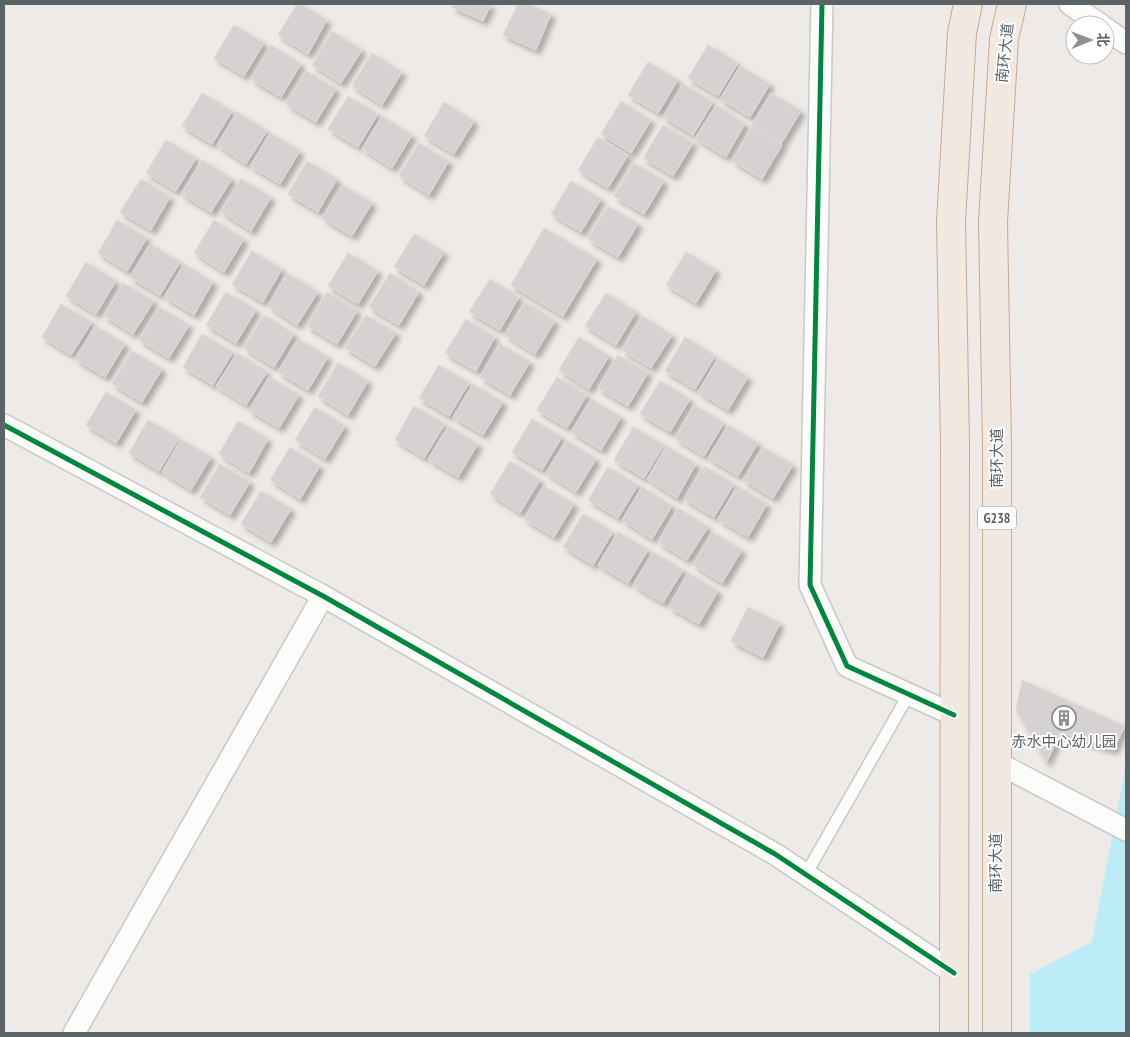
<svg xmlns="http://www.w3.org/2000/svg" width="1130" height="1037" font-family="'PT Sans Narrow','Noto Sans SC',sans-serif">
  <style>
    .water { fill: #bbecf8 }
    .building { fill: #d5d2d1; stroke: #dcd9d6; filter: url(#shadow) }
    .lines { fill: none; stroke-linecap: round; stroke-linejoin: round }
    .lane-casing { stroke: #c8c9c8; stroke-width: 14 }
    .street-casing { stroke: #c8c9c8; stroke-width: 24 }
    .highway-casing { stroke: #c5aa93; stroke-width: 30 }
    .lane { stroke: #fcfcfb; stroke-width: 11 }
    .street { stroke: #fcfcfb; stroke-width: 21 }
    .highway { stroke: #f0e8e1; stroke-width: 28 }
    .cycleway-casing { stroke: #fff; stroke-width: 8 }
    .cycleway { stroke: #00873e; stroke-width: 5 }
    .labels { text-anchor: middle; stroke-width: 4; stroke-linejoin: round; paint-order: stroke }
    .shield { fill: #fff; stroke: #8d9294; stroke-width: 1 }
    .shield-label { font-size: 14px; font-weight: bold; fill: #5c6366 }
    .street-label { font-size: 15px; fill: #5c6366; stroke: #fff }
    .poi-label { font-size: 15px; fill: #5c6366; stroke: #fff }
  </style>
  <defs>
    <filter id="shadow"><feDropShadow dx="4.5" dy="4.5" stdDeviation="2.5" flood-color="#0004"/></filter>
  </defs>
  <rect width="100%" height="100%" fill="#edeae7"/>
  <path class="water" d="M 1126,764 L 1126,1033 L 1030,1033 L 1030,974 L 1092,942 Z"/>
  <path class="building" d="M 297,4 L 300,4 L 327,20 L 308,54 L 278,35 Z
    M 453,4 L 491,4 L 483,21 L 452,7 Z
    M 518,4 L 528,4 L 551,14 L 536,50 L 503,35 Z
    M 234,25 L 264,43 L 244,76 L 214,58 Z
    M 332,31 L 362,50 L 341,83 L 312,65 Z
    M 271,45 L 301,64 L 281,97 L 251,79 Z
    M 708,45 L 738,63 L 718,96 L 688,78 Z
    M 372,53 L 402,72 L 382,105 L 352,86 Z
    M 648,62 L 678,80 L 658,113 L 628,95 Z
    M 740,66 L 770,84 L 750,117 L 720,99 Z
    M 306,71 L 336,89 L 316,122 L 286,104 Z
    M 683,84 L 713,102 L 693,135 L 663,117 Z
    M 202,93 L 232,111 L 212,144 L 182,126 Z
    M 771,93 L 801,111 L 781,144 L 751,126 Z
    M 348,96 L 378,114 L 358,147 L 328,129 Z
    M 621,101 L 651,120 L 631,153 L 601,134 Z
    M 444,102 L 474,121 L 454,154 L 424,136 Z
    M 716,105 L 745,124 L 726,157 L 695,138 Z
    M 237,112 L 267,131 L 246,164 L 217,145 Z
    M 382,116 L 412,135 L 392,168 L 362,149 Z
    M 663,125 L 693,143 L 673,176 L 643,158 Z
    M 752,127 L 782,145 L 762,179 L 732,161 Z
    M 270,133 L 300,151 L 280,184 L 250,166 Z
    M 598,137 L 628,155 L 608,188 L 578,170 Z
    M 166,140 L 196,158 L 176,191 L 146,173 Z
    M 419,143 L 449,161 L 429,195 L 399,176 Z
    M 202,160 L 232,179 L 211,212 L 181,194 Z
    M 307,161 L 337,179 L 318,212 L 288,194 Z
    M 634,163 L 664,181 L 644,214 L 614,196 Z
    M 141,179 L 170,197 L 151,230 L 120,212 Z
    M 241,179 L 271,197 L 251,231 L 221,212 Z
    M 571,181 L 601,199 L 581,232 L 551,214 Z
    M 343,185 L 372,203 L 352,236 L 322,218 Z
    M 608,206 L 638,224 L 618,257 L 588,239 Z
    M 117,220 L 147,238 L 127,271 L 98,253 Z
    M 214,220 L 244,239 L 224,272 L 194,253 Z
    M 544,228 L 597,259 L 563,316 L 511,285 Z
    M 414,234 L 444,252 L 424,285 L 394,267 Z
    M 150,244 L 180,262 L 160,295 L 130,277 Z
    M 252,251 L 282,269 L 263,302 L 232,284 Z
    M 686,252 L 716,270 L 696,303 L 666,285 Z
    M 348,253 L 378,271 L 358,304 L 328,286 Z
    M 86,262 L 116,281 L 96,314 L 66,296 Z
    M 184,264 L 213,282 L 194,315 L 164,297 Z
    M 287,273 L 318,292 L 297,325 L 268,306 Z
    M 390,273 L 419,292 L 399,325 L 369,307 Z
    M 490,279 L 519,297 L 500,330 L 469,312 Z
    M 123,283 L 154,301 L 133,334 L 104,316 Z
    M 226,292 L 256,310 L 236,343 L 206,325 Z
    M 327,292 L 357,311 L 337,344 L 307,326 Z
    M 606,293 L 636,312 L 616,345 L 585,326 Z
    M 525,302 L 555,321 L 535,354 L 505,335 Z
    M 61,304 L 92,322 L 71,355 L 42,337 Z
    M 159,307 L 189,325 L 169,358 L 139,340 Z
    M 264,315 L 294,334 L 274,367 L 244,348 Z
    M 366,315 L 396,333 L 375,366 L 345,348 Z
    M 642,316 L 672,335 L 651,368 L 622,350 Z
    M 466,319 L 495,337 L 476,371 L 445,353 Z
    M 95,326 L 125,344 L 105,377 L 75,359 Z
    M 202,334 L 233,352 L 213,385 L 183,367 Z
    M 579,337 L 609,356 L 589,389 L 559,370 Z
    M 685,337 L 715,356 L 695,389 L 665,371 Z
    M 298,339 L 328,357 L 308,390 L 278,372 Z
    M 500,344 L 530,362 L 510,395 L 480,377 Z
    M 132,351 L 162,369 L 142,402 L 112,384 Z
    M 237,353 L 267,372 L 246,405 L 216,386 Z
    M 618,355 L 648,373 L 628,406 L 598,388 Z
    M 718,358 L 748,377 L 728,410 L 698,392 Z
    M 338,363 L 368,381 L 348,415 L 318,396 Z
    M 439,365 L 469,383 L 449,416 L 419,398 Z
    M 269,377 L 299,395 L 279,428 L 249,410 Z
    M 557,377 L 587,395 L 567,428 L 537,410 Z
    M 660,381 L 690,399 L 670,432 L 640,414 Z
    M 473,384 L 503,402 L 483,435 L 453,417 Z
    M 106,392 L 136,410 L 116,443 L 86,425 Z
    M 591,399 L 621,417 L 601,450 L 571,432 Z
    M 694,405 L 724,423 L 704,456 L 675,438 Z
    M 414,406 L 445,424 L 424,458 L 395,440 Z
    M 315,407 L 345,426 L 325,459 L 295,440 Z
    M 532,419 L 562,437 L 542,470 L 512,452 Z
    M 148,420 L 179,438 L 159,471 L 129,453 Z
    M 238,421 L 268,439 L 249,473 L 219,454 Z
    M 728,425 L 758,443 L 738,476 L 708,458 Z
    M 448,426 L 478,444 L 458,477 L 428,459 Z
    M 633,427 L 664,445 L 644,478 L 614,460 Z
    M 181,439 L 211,457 L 191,490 L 162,472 Z
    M 566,440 L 596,459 L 576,492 L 546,473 Z
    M 666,446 L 696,464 L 677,498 L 647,479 Z
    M 290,447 L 320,466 L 300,499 L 270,480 Z
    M 763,447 L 793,465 L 773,498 L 743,480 Z
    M 510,461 L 540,480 L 520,513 L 490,494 Z
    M 220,464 L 250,482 L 230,515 L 200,497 Z
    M 704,466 L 734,484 L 714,517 L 684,499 Z
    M 608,467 L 638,485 L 618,518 L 588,500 Z
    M 544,486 L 574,504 L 554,537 L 524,519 Z
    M 737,486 L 767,504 L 748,537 L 718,519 Z
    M 642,487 L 672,506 L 652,539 L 622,520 Z
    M 261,491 L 291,509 L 271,542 L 241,524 Z
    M 678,508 L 708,527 L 687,560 L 658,542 Z
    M 583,514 L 613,532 L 593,565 L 563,547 Z
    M 618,532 L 648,550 L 628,583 L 598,565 Z
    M 712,532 L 742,550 L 722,583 L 693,565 Z
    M 653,552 L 683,570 L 663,603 L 633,585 Z
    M 688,573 L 718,591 L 699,624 L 669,607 Z
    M 748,607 L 780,623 L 763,657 L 731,641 Z
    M 1022,680 L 1125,726 L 1113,750 L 1089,743 L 1061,732 L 1046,763 L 1016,710 Z"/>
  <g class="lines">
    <defs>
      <path id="lane" d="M 806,874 L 909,694"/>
      <path id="street" d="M 822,4 L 810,585 L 847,666 L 954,715
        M 1070,4 L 1101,25
        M 1105,28 L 1126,43
        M 4,425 L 323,596 L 775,854 L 954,973
        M 996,762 L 1126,830
        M 74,1033 L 323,596"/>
      <path id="highway" d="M 954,1033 L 955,445 L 951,221 L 962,33 L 968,4
        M 997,1033 L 997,445 L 993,222 L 1004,39 L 1012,4"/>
    </defs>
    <use href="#lane" class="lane-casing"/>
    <use href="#street" class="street-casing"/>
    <use href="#highway" class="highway-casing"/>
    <use href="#lane" class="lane"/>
    <use href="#street" class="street"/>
    <use href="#highway" class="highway"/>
    <defs>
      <path id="cycleway" d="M 822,4 L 810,585 L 847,666 L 954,715
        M 4,425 L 323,596 L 775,854 L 954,973"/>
    </defs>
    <use href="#cycleway" class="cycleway-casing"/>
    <use href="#cycleway" class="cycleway"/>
  </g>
  <defs>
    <symbol id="building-ring" viewBox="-11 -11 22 22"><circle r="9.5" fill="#fff" stroke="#8f9293" stroke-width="1.5"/><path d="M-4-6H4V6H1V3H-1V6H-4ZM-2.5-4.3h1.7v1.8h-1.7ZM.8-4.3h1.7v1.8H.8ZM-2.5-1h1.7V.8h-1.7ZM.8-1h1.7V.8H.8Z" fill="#8f9293"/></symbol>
  </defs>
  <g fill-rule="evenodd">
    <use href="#building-ring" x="1050" y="704" width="28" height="28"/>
  </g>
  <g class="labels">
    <rect class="shield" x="978" y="506.5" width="38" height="23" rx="4"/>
    <g class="shield-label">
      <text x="997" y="523">G238</text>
    </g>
    <g class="street-label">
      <text transform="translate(1005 53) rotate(-84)" y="5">南环大道</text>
      <text transform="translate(997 458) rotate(-90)" y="5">南环大道</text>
      <text transform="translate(996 863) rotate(-90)" y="5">南环大道</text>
    </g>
    <g class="poi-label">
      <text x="1064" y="747">赤水中心幼儿园</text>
    </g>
  </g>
  <rect width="1130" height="1037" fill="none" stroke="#5c6366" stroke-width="10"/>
  <g transform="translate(1090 40) rotate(89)"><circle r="24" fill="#ffffff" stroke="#bec1c2"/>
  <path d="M0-4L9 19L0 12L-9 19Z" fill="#8f9293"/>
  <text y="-8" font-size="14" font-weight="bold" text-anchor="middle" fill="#5c6366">北</text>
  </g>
</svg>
